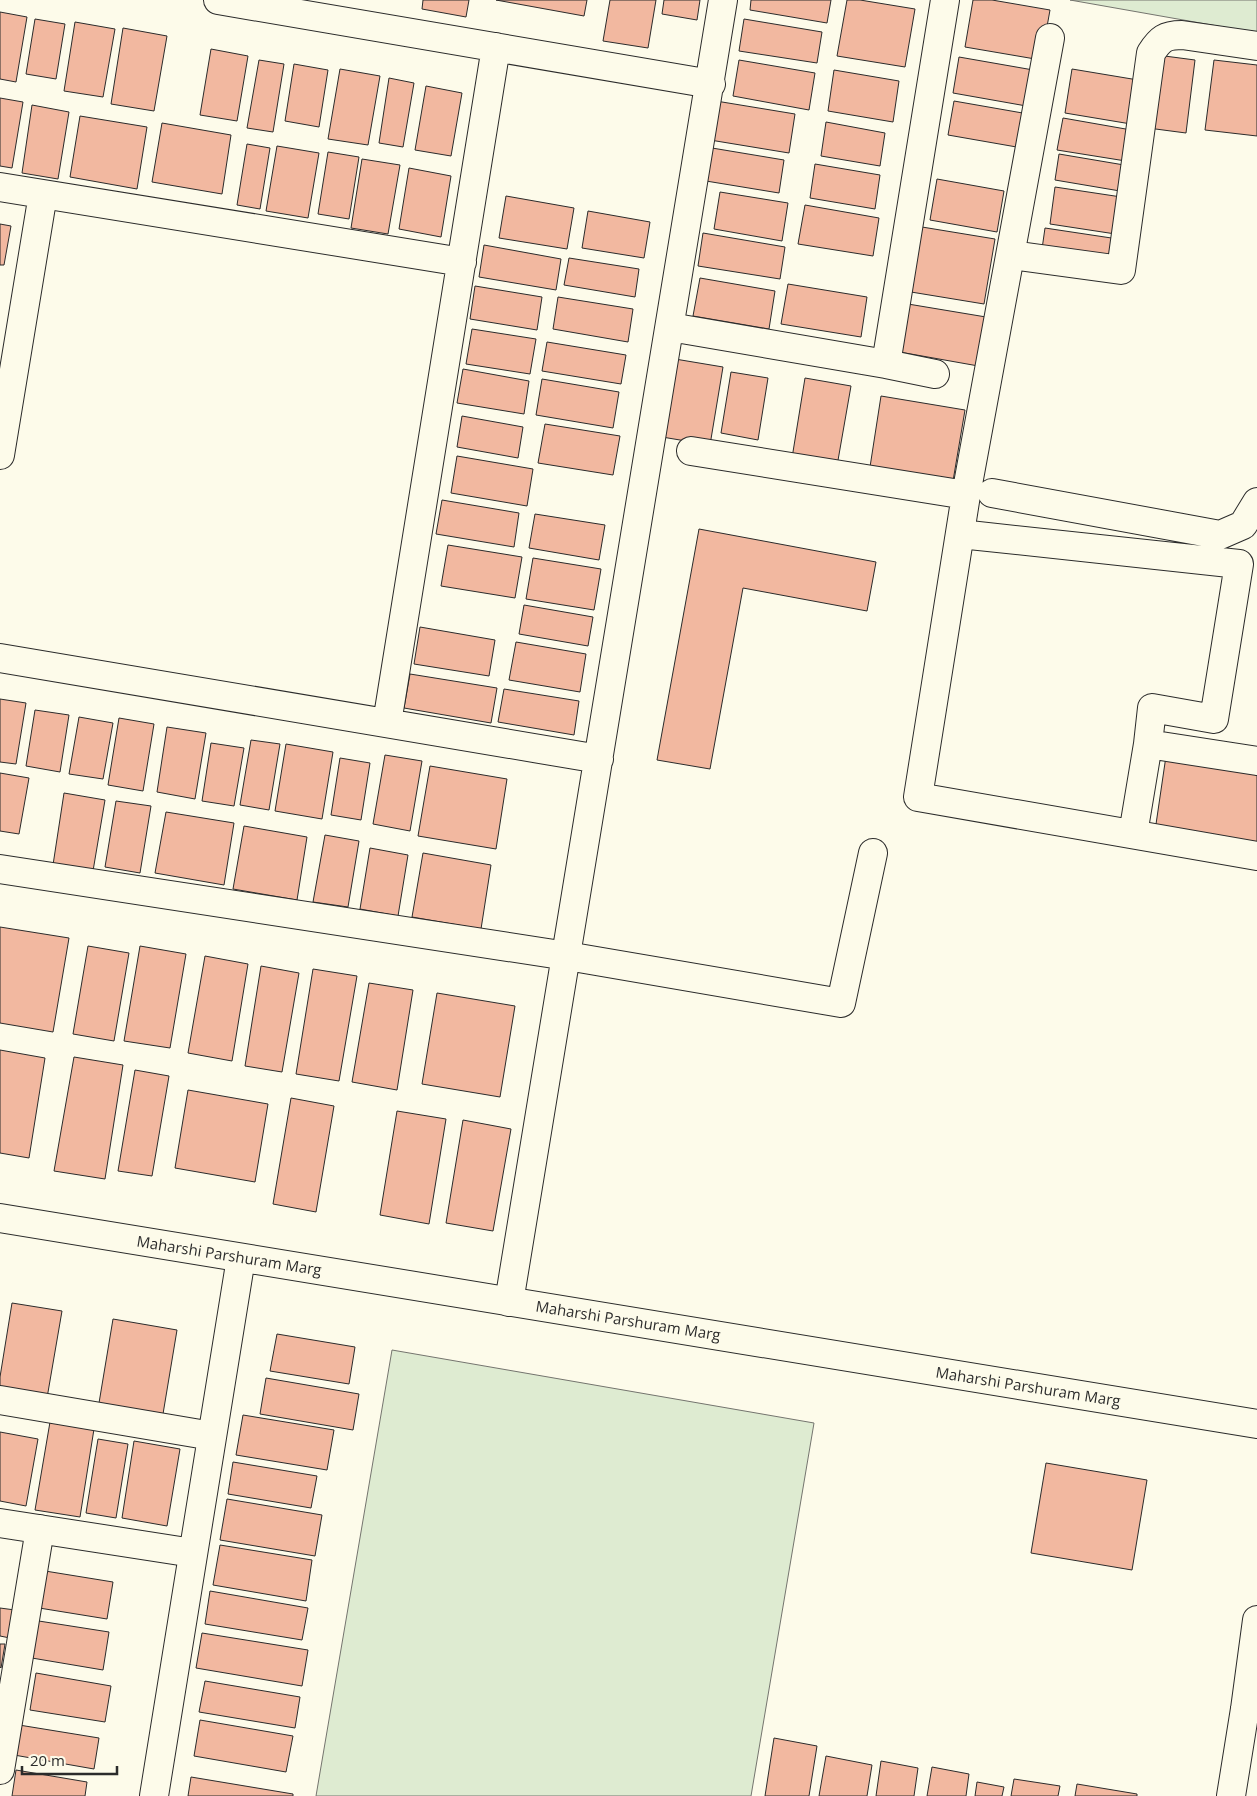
<svg xmlns="http://www.w3.org/2000/svg" width="1257" height="1796" font-family="'Open Sans',sans-serif">
  <style>
    .green { fill: #deebd1; stroke: #74746e }
    .building { fill: #f2b8a0; stroke: #2b2b2b }
    .lines { fill: none; stroke-linecap: round; stroke-linejoin: round }
    .street-casing { stroke: #2b2b2b; stroke-width: 30 }
    .secondary-casing { stroke: #2b2b2b; stroke-width: 30 }
    .street { stroke: #fdfbea; stroke-width: 28 }
    .secondary { stroke: #fdfbea; stroke-width: 28 }
    .labels { text-anchor: middle; stroke-width: 4; stroke-linejoin: round; paint-order: stroke }
    .street-label { font-size: 15px; fill: #2b2b2b; stroke: #fdfbea }
  </style>
  <rect width="100%" height="100%" fill="#fdfbea"/>
  <path class="green" d="M 1070,0 L 1257,0 L 1257,33 Z
    M 392,1350 L 814,1423 L 751,1796 L 316,1796 Z"/>
  <path class="building" d="M 423,0 L 469,0 L 466,17 L 422,9 Z
    M 496,0 L 587,0 L 584,16 Z
    M 610,0 L 656,0 L 648,48 L 603,41 Z
    M 664,0 L 700,0 L 697,20 L 662,14 Z
    M 751,0 L 831,0 L 827,23 L 750,10 Z
    M 847,0 L 860,0 L 915,9 L 905,67 L 837,56 Z
    M 973,0 L 992,0 L 1050,10 L 1041,60 L 965,47 Z
    M 0,12 L 27,17 L 16,82 L 0,79 Z
    M 35,19 L 65,24 L 56,79 L 26,74 Z
    M 744,19 L 822,32 L 817,63 L 739,51 Z
    M 75,22 L 115,29 L 103,97 L 64,91 Z
    M 123,28 L 167,36 L 154,111 L 111,104 Z
    M 211,49 L 248,56 L 237,121 L 200,115 Z
    M 1157,55 L 1195,60 L 1186,133 L 1148,128 Z
    M 959,57 L 1039,71 L 1032,107 L 953,93 Z
    M 259,60 L 284,64 L 273,132 L 247,128 Z
    M 739,60 L 815,73 L 809,110 L 733,96 Z
    M 1214,60 L 1257,65 L 1257,136 L 1205,130 Z
    M 294,64 L 328,70 L 319,127 L 285,121 Z
    M 340,69 L 380,76 L 368,145 L 328,139 Z
    M 1072,69 L 1138,80 L 1131,124 L 1065,113 Z
    M 834,70 L 899,81 L 893,122 L 828,111 Z
    M 389,78 L 414,83 L 403,147 L 379,143 Z
    M 426,86 L 462,93 L 451,156 L 415,150 Z
    M 0,98 L 23,102 L 12,168 L 0,166 Z
    M 716,101 L 795,114 L 789,153 L 710,140 Z
    M 954,101 L 1034,115 L 1028,149 L 948,135 Z
    M 32,105 L 69,112 L 58,179 L 22,173 Z
    M 80,116 L 147,127 L 137,189 L 70,177 Z
    M 1063,118 L 1137,131 L 1132,162 L 1057,150 Z
    M 826,122 L 885,133 L 880,166 L 821,156 Z
    M 162,123 L 231,135 L 222,194 L 152,182 Z
    M 247,144 L 270,148 L 260,209 L 237,205 Z
    M 277,146 L 319,153 L 308,218 L 266,211 Z
    M 712,148 L 784,160 L 779,193 L 706,181 Z
    M 328,152 L 359,157 L 349,219 L 318,214 Z
    M 1059,154 L 1130,166 L 1126,192 L 1055,180 Z
    M 362,159 L 400,165 L 388,234 L 351,228 Z
    M 815,164 L 880,175 L 875,209 L 810,198 Z
    M 409,168 L 451,176 L 441,237 L 399,229 Z
    M 937,179 L 1004,191 L 997,232 L 930,220 Z
    M 1055,187 L 1128,198 L 1122,235 L 1050,224 Z
    M 720,192 L 788,203 L 782,241 L 714,229 Z
    M 506,196 L 574,208 L 567,249 L 499,238 Z
    M 805,205 L 879,218 L 873,256 L 798,244 Z
    M 588,211 L 650,222 L 644,258 L 582,248 Z
    M 0,224 L 11,226 L 4,265 L 0,265 Z
    M 922,227 L 995,239 L 984,304 L 911,292 Z
    M 1045,228 L 1118,239 L 1114,267 L 1041,256 Z
    M 703,233 L 785,247 L 780,279 L 698,266 Z
    M 484,245 L 561,259 L 556,290 L 479,277 Z
    M 569,258 L 639,269 L 635,297 L 564,285 Z
    M 700,278 L 775,291 L 769,329 L 693,316 Z
    M 788,284 L 867,297 L 861,337 L 781,324 Z
    M 475,286 L 542,297 L 537,330 L 470,319 Z
    M 558,297 L 633,309 L 628,342 L 553,329 Z
    M 902,303 L 992,318 L 984,367 L 894,351 Z
    M 472,329 L 536,339 L 530,374 L 466,364 Z
    M 547,342 L 626,355 L 621,384 L 542,371 Z
    M 675,359 L 723,367 L 710,445 L 662,437 Z
    M 463,369 L 529,381 L 524,414 L 457,403 Z
    M 731,372 L 768,378 L 758,440 L 721,433 Z
    M 805,378 L 851,386 L 837,466 L 792,458 Z
    M 542,379 L 619,392 L 613,428 L 536,415 Z
    M 881,396 L 965,410 L 953,481 L 870,467 Z
    M 462,416 L 523,427 L 518,458 L 457,447 Z
    M 545,424 L 620,436 L 613,475 L 538,463 Z
    M 457,456 L 533,469 L 527,506 L 451,493 Z
    M 442,500 L 519,513 L 514,547 L 436,534 Z
    M 535,514 L 605,525 L 599,560 L 529,548 Z
    M 699,529 L 876,562 L 867,611 L 743,588 L 710,769 L 657,760 Z
    M 448,545 L 522,557 L 515,598 L 441,586 Z
    M 533,558 L 601,569 L 594,610 L 526,599 Z
    M 524,605 L 593,617 L 588,646 L 519,634 Z
    M 420,627 L 495,640 L 489,676 L 414,664 Z
    M 516,642 L 586,654 L 580,692 L 509,680 Z
    M 410,674 L 497,688 L 491,723 L 404,708 Z
    M 504,689 L 579,701 L 574,735 L 498,722 Z
    M 0,699 L 26,703 L 16,764 L 0,762 Z
    M 35,710 L 69,715 L 60,772 L 26,766 Z
    M 79,717 L 113,723 L 103,779 L 69,774 Z
    M 119,718 L 154,724 L 143,791 L 108,785 Z
    M 167,727 L 206,733 L 195,799 L 157,792 Z
    M 251,740 L 280,744 L 269,810 L 240,805 Z
    M 211,743 L 244,748 L 234,806 L 202,801 Z
    M 286,744 L 333,752 L 322,819 L 275,811 Z
    M 385,755 L 422,761 L 410,831 L 373,824 Z
    M 1166,756 L 1257,771 L 1257,847 L 1155,831 Z
    M 340,758 L 370,763 L 361,820 L 331,815 Z
    M 430,766 L 507,779 L 496,849 L 418,836 Z
    M 0,773 L 29,778 L 19,834 L 0,831 Z
    M 64,793 L 105,800 L 93,871 L 53,865 Z
    M 116,801 L 151,806 L 140,873 L 105,867 Z
    M 166,812 L 234,823 L 224,885 L 155,873 Z
    M 244,826 L 307,837 L 297,900 L 233,889 Z
    M 325,835 L 359,841 L 348,907 L 313,902 Z
    M 370,848 L 408,855 L 398,916 L 360,909 Z
    M 423,853 L 491,865 L 481,929 L 412,917 Z
    M 0,927 L 69,938 L 53,1032 L 0,1023 Z
    M 88,946 L 129,953 L 114,1041 L 73,1034 Z
    M 140,946 L 186,954 L 170,1048 L 124,1041 Z
    M 205,956 L 248,964 L 232,1061 L 188,1053 Z
    M 261,966 L 299,973 L 282,1072 L 245,1066 Z
    M 313,969 L 357,976 L 339,1081 L 296,1074 Z
    M 369,983 L 413,990 L 397,1090 L 352,1082 Z
    M 437,993 L 515,1006 L 500,1097 L 422,1084 Z
    M 0,1050 L 45,1058 L 29,1158 L 0,1153 Z
    M 74,1057 L 123,1065 L 105,1179 L 54,1171 Z
    M 135,1070 L 169,1076 L 152,1176 L 118,1171 Z
    M 188,1090 L 268,1104 L 255,1182 L 175,1168 Z
    M 291,1098 L 334,1106 L 316,1212 L 273,1204 Z
    M 397,1111 L 446,1119 L 429,1224 L 380,1215 Z
    M 463,1120 L 511,1129 L 493,1231 L 446,1223 Z
    M 12,1303 L 62,1311 L 47,1398 L 0,1390 L 0,1377 Z
    M 113,1319 L 177,1330 L 163,1414 L 99,1403 Z
    M 277,1334 L 355,1347 L 349,1384 L 270,1371 Z
    M 266,1378 L 359,1394 L 353,1430 L 260,1414 Z
    M 243,1415 L 334,1430 L 327,1470 L 236,1455 Z
    M 50,1422 L 94,1429 L 80,1517 L 35,1510 Z
    M 0,1432 L 38,1439 L 26,1506 L 0,1501 Z
    M 98,1439 L 128,1444 L 116,1518 L 86,1513 Z
    M 134,1441 L 180,1449 L 167,1526 L 122,1518 Z
    M 233,1462 L 317,1476 L 311,1508 L 228,1494 Z
    M 1046,1463 L 1147,1480 L 1132,1570 L 1031,1553 Z
    M 227,1499 L 322,1515 L 315,1556 L 220,1540 Z
    M 220,1545 L 312,1560 L 306,1601 L 213,1585 Z
    M 39,1570 L 113,1582 L 107,1619 L 33,1607 Z
    M 210,1591 L 308,1608 L 302,1640 L 205,1624 Z
    M 0,1608 L 15,1610 L 10,1638 L 0,1636 Z
    M 26,1619 L 109,1632 L 103,1670 L 20,1656 Z
    M 202,1633 L 308,1650 L 302,1686 L 196,1668 Z
    M 0,1644 L 5,1644 L 1,1668 L 0,1667 Z
    M 36,1673 L 111,1686 L 105,1722 L 30,1710 Z
    M 205,1681 L 300,1697 L 295,1728 L 199,1712 Z
    M 200,1720 L 293,1736 L 286,1772 L 194,1756 Z
    M 19,1725 L 99,1738 L 94,1769 L 14,1755 Z
    M 774,1738 L 817,1746 L 809,1796 L 765,1796 Z
    M 826,1756 L 872,1765 L 867,1796 L 819,1796 Z
    M 881,1761 L 918,1768 L 914,1796 L 876,1796 Z
    M 932,1767 L 969,1774 L 966,1796 L 927,1796 Z
    M 16,1770 L 87,1782 L 85,1796 L 12,1796 Z
    M 191,1777 L 293,1794 L 293,1796 L 188,1796 Z
    M 1014,1779 L 1060,1786 L 1058,1796 L 1011,1796 Z
    M 977,1782 L 1004,1787 L 1002,1796 L 975,1796 Z
    M 1077,1784 L 1137,1794 L 1137,1796 L 1075,1796 Z"/>
  <g class="lines">
    <defs>
      <path id="street" d="M 218,0 L 711,84
        M 1050,38 L 966,495 L 918,797 L 1257,856
        M 0,187 L 462,262
        M 1011,255 L 1121,270 L 1151,53 C 1160,39 1165,35 1182,35 L 1257,46
        M 670,327 L 886,364 L 935,374
        M 886,364 L 945,0
        M 691,451 L 966,495
        M 0,455 L 43,194
        M 992,493 L 1220,535 L 1243,525 L 1257,502
        M 960,534 L 1239,564 L 1214,719 L 1152,708 L 1148,744 L 1133,834
        M 0,658 L 599,759
        M 387,723 L 496,47
        M 1148,744 L 1257,761
        M 0,869 L 567,956 L 841,1003 L 873,853
        M 509,1302 L 723,0
        M 0,1400 L 212,1436
        M 0,1523 L 193,1553
        M 0,1770 L 40,1529
        M 154,1796 L 241,1258"/>
      <path id="secondary" d="M 0,1218 L 1257,1424
        M 1231,1796 L 1245,1709 L 1257,1620"/>
    </defs>
    <use href="#street" class="street-casing"/>
    <use href="#secondary" class="secondary-casing"/>
    <use href="#street" class="street"/>
    <use href="#secondary" class="secondary"/>
  </g>
  <g class="labels">
    <g class="street-label">
      <text transform="translate(229 1256) rotate(9)" y="5">Maharshi Parshuram Marg</text>
      <text transform="translate(628 1321) rotate(9)" y="5">Maharshi Parshuram Marg</text>
      <text transform="translate(1028 1387) rotate(9)" y="5">Maharshi Parshuram Marg</text>
    </g>
  </g>
  <path d="M22 1766v8h95v-8" fill="none" stroke="#2b2b2b" stroke-width="2.5"/>
  <text x="30" y="1766" font-size="15" fill="#2b2b2b" stroke="#fdfbea" stroke-width="4" paint-order="stroke">20 m</text>
</svg>
